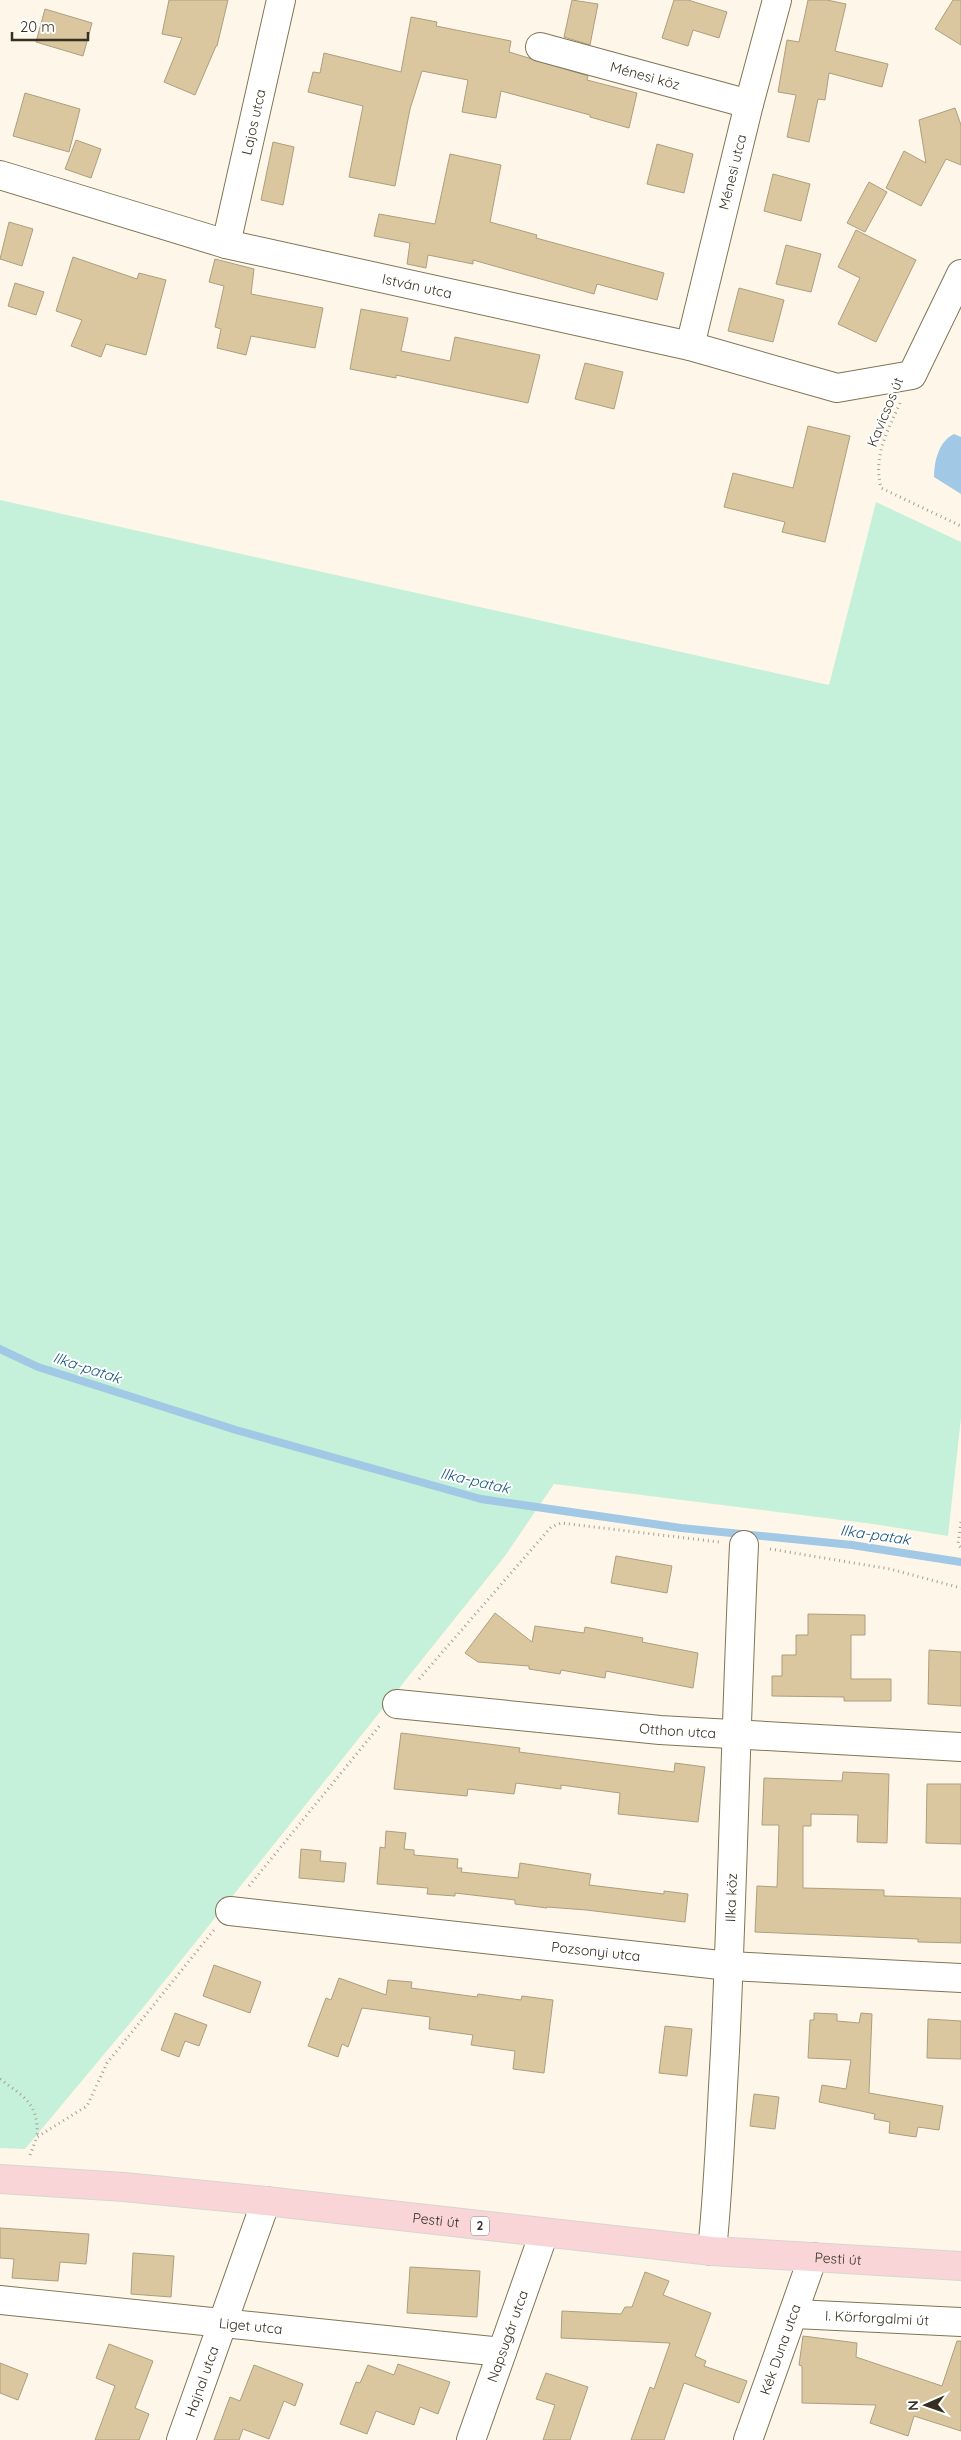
<svg xmlns="http://www.w3.org/2000/svg" width="961" height="2440" font-family="Quicksand,sans-serif">
  <style>
    .green { fill: #c5f1da }
    .water { fill: #a1c8e5 }
    .lines { fill: none; stroke-linecap: round; stroke-linejoin: round }
    .stream { stroke: #a1c8e5; stroke-width: 8 }
    .building { fill: #dac79f; stroke: #ad9e7d }
    .minor-casing { stroke: #827454; stroke-width: 30 }
    .major-casing { stroke: #d7d6d3; stroke-width: 30 }
    .path { stroke: #a59f91; stroke-width: 3; stroke-dasharray: 1 4; stroke-linecap: butt }
    .minor { stroke: #fff; stroke-width: 28 }
    .major { stroke: #f9d5d7; stroke-width: 28 }
    .labels { text-anchor: middle; stroke-width: 4; stroke-linejoin: round; paint-order: stroke }
    .shield { fill: #fff; stroke: #726e65; stroke-width: 1 }
    .shield-label { font-size: 12px; font-weight: bold; fill: #363023 }
    .street-label { font-size: 14px; fill: #363023; stroke: #fff }
    .water-label { font-size: 15px; font-style: italic; fill: #17567c; stroke: #fff }
  </style>
  <rect width="100%" height="100%" fill="#fef7e9"/>
  <path class="green" d="M 0,500 L 829,685 L 876,502 L 961,542 L 961,1418 L 948,1536 L 873,1524 L 554,1484 L 505,1556 L 146,2004 L 25,2149 L 0,2148 Z"/>
  <path class="water" d="M 954,434 L 961,437 L 961,494 L 934,477 C 934,461 939,441 954,434 Z"/>
  <g class="lines">
    <path class="stream" d="M 0,1349 L 38,1367 L 236,1430 L 481,1499 L 681,1528 L 852,1545 L 961,1562"/>
  </g>
  <path class="building" d="M 169,0 L 228,0 L 217,46 L 216,46 L 195,95 L 164,82 L 182,38 L 162,34 Z
    M 572,0 L 598,4 L 590,45 L 564,37 Z
    M 674,0 L 688,0 L 727,12 L 719,38 L 693,30 L 688,46 L 662,38 Z
    M 808,0 L 827,0 L 846,4 L 835,51 L 888,64 L 882,87 L 829,73 L 825,100 L 818,99 L 809,142 L 787,137 L 796,95 L 778,92 L 787,40 L 799,42 Z
    M 953,0 L 961,0 L 961,45 L 935,29 Z
    M 45,9 L 92,23 L 83,56 L 36,42 Z
    M 411,17 L 437,22 L 436,26 L 511,41 L 509,52 L 588,76 L 587,80 L 637,93 L 629,128 L 590,117 L 590,115 L 501,91 L 496,118 L 462,112 L 468,80 L 422,71 L 410,109 L 395,186 L 349,177 L 363,106 L 308,92 L 313,72 L 320,73 L 324,53 L 401,72 Z
    M 25,93 L 80,109 L 69,152 L 13,136 Z
    M 955,108 L 961,125 L 961,165 L 946,159 L 921,206 L 886,188 L 904,151 L 926,163 L 919,120 Z
    M 76,140 L 101,149 L 91,178 L 65,169 Z
    M 273,142 L 294,147 L 283,205 L 261,200 Z
    M 657,144 L 693,154 L 684,193 L 647,184 Z
    M 450,154 L 501,165 L 490,222 L 537,235 L 536,238 L 664,273 L 657,300 L 597,284 L 594,294 L 473,260 L 473,264 L 428,255 L 426,268 L 407,264 L 410,243 L 374,236 L 379,214 L 435,224 Z
    M 773,174 L 810,184 L 801,221 L 764,211 Z
    M 869,182 L 887,192 L 865,232 L 847,223 Z
    M 9,222 L 33,229 L 22,266 L 0,259 Z
    M 856,230 L 916,260 L 876,342 L 838,324 L 860,278 L 838,267 Z
    M 786,245 L 821,254 L 811,292 L 776,284 Z
    M 73,257 L 137,279 L 139,273 L 166,280 L 146,355 L 106,344 L 101,357 L 71,346 L 82,320 L 56,311 Z
    M 215,259 L 254,269 L 251,294 L 323,308 L 315,348 L 251,336 L 246,355 L 217,348 L 221,329 L 215,327 L 224,286 L 209,282 Z
    M 15,283 L 44,292 L 36,315 L 8,306 Z
    M 739,288 L 784,300 L 773,342 L 728,331 Z
    M 361,309 L 408,318 L 401,351 L 450,361 L 455,337 L 540,355 L 528,403 L 396,375 L 396,378 L 350,369 Z
    M 585,363 L 623,372 L 614,409 L 575,399 Z
    M 808,426 L 850,436 L 825,542 L 782,532 L 785,522 L 724,507 L 733,473 L 793,488 Z
    M 616,1556 L 672,1566 L 667,1593 L 611,1583 Z
    M 495,1613 L 532,1642 L 535,1626 L 584,1633 L 585,1627 L 643,1638 L 642,1642 L 698,1653 L 693,1688 L 606,1671 L 605,1678 L 561,1670 L 560,1674 L 529,1669 L 529,1666 L 478,1662 L 465,1653 Z
    M 808,1614 L 865,1615 L 865,1635 L 851,1635 L 851,1679 L 891,1679 L 891,1701 L 844,1701 L 844,1697 L 772,1696 L 772,1676 L 782,1676 L 782,1655 L 796,1655 L 796,1635 L 808,1635 Z
    M 929,1650 L 961,1652 L 961,1706 L 928,1704 Z
    M 401,1733 L 520,1748 L 519,1752 L 674,1772 L 675,1763 L 705,1767 L 698,1822 L 618,1814 L 620,1793 L 561,1785 L 561,1789 L 516,1783 L 514,1794 L 468,1789 L 467,1796 L 394,1789 Z
    M 843,1772 L 889,1774 L 887,1843 L 857,1842 L 858,1815 L 811,1814 L 811,1826 L 803,1826 L 803,1888 L 884,1890 L 884,1896 L 961,1898 L 961,1943 L 918,1942 L 918,1939 L 755,1932 L 757,1886 L 777,1887 L 779,1825 L 762,1825 L 764,1778 L 842,1781 Z
    M 927,1784 L 961,1784 L 961,1844 L 926,1843 Z
    M 386,1831 L 406,1833 L 404,1849 L 414,1850 L 414,1855 L 458,1859 L 457,1868 L 462,1868 L 461,1872 L 518,1878 L 520,1863 L 591,1874 L 589,1885 L 664,1894 L 664,1891 L 688,1894 L 685,1922 L 586,1910 L 547,1907 L 547,1908 L 515,1904 L 515,1900 L 455,1893 L 455,1896 L 427,1894 L 428,1888 L 377,1884 L 380,1847 L 385,1848 Z
    M 301,1849 L 321,1851 L 320,1861 L 346,1863 L 344,1882 L 299,1878 Z
    M 214,1965 L 261,1982 L 250,2013 L 203,1996 Z
    M 339,1978 L 386,1995 L 388,1980 L 412,1982 L 411,1988 L 477,1997 L 478,1994 L 521,2000 L 522,1996 L 553,2000 L 544,2073 L 513,2069 L 515,2051 L 471,2045 L 473,2035 L 429,2029 L 430,2017 L 362,2008 L 348,2047 L 342,2044 L 338,2057 L 308,2046 L 326,1998 L 331,2000 Z
    M 175,2013 L 207,2025 L 199,2046 L 185,2041 L 179,2057 L 161,2050 Z
    M 814,2013 L 837,2014 L 837,2021 L 859,2023 L 861,2013 L 872,2014 L 869,2093 L 943,2106 L 939,2130 L 918,2127 L 916,2137 L 889,2133 L 890,2122 L 874,2119 L 875,2114 L 819,2102 L 822,2085 L 846,2089 L 851,2060 L 808,2058 L 810,2020 L 814,2020 Z
    M 928,2019 L 961,2021 L 961,2059 L 927,2058 Z
    M 665,2026 L 692,2029 L 687,2076 L 659,2073 Z
    M 754,2094 L 779,2097 L 775,2129 L 750,2126 Z
    M 0,2228 L 89,2234 L 86,2264 L 60,2262 L 58,2281 L 12,2278 L 14,2259 L 0,2258 Z
    M 133,2253 L 174,2256 L 171,2297 L 131,2294 Z
    M 410,2267 L 480,2271 L 477,2317 L 407,2313 Z
    M 645,2272 L 669,2281 L 663,2295 L 711,2313 L 695,2356 L 706,2361 L 704,2366 L 747,2381 L 739,2403 L 684,2383 L 664,2440 L 631,2440 L 650,2387 L 654,2389 L 670,2343 L 561,2338 L 562,2311 L 621,2314 L 625,2307 L 632,2307 Z
    M 803,2336 L 857,2343 L 856,2357 L 942,2386 L 957,2341 L 961,2341 L 961,2431 L 914,2416 L 908,2436 L 870,2423 L 876,2405 L 802,2403 L 802,2366 L 799,2365 Z
    M 109,2344 L 153,2361 L 135,2408 L 149,2414 L 139,2440 L 95,2440 L 115,2386 L 96,2378 Z
    M 0,2363 L 28,2374 L 18,2400 L 0,2393 Z
    M 398,2364 L 450,2382 L 438,2414 L 420,2407 L 414,2425 L 376,2411 L 367,2434 L 340,2424 L 356,2382 L 360,2383 L 368,2365 L 394,2375 Z
    M 254,2365 L 303,2384 L 295,2406 L 284,2401 L 269,2439 L 243,2429 L 239,2440 L 214,2440 L 230,2397 L 240,2401 Z
    M 546,2373 L 588,2387 L 570,2440 L 543,2440 L 555,2405 L 536,2399 Z"/>
  <g class="lines">
    <defs>
      <g id="minor">
        <path id="s1" d="M 540,47 L 749,104"/>
        <path id="s2" d="M 0,175 L 226,244 L 690,346 L 837,388 L 912,375 L 961,274"/>
        <path id="s3" d="M 226,244 L 281,0"/>
        <path id="s4" d="M 690,346 L 749,104 L 777,0"/>
        <path id="s5" d="M 397,1704 L 660,1730 L 961,1747"/>
        <path id="s6" d="M 230,1911 L 729,1966 L 961,1978"/>
        <path id="s7" d="M 712,2251 C 719,2184 721,2118 725,2051 C 733,1883 736,1714 744,1545"/>
        <path id="s8" d="M 0,2300 L 502,2352"/>
        <path id="s9" d="M 795,2314 L 961,2322"/>
        <path id="s10" d="M 181,2440 L 266,2201"/>
        <path id="s11" d="M 471,2440 L 544,2233"/>
        <path id="s12" d="M 748,2440 L 813,2257"/>
      </g>
      <g id="major">
        <path id="s13" d="M 0,2179 L 124,2187 L 266,2201 L 712,2251 L 961,2266"/>
      </g>
    </defs>
    <use href="#minor" class="minor-casing"/>
    <use href="#major" class="major-casing"/>
    <path class="path" d="M 900,403 C 887,433 873,455 881,488 L 961,526
      M 961,1522 L 958,1544 L 961,1548
      M 770,1549 L 890,1569 L 961,1588
      M 419,1679 L 551,1527 L 561,1523 L 719,1542
      M 249,1886 L 381,1724
      M 0,2079 C 24,2097 39,2103 37,2137
      M 30,2155 L 37,2137 L 87,2106 L 107,2063 L 214,1930"/>
    <use href="#minor" class="minor"/>
    <use href="#major" class="major"/>
  </g>
  <g class="labels">
    <rect class="shield" x="471" y="2216.5" width="18" height="19" rx="4"/>
    <g class="shield-label">
      <text x="480" y="2230">2</text>
    </g>
    <g class="street-label">
      <text dy="5" stroke="none"><textPath href="#s1" startOffset="109">Ménesi köz</textPath></text>
      <text dy="5" stroke="none"><textPath href="#s3" startOffset="125">Lajos utca</textPath></text>
      <text dy="5" stroke="none"><textPath href="#s4" startOffset="179">Ménesi utca</textPath></text>
      <text dy="5" stroke="none"><textPath href="#s2" startOffset="432">István utca</textPath></text>
      <text transform="translate(885 412) rotate(-68)" y="5">Kavicsos út</text>
      <text dy="5" stroke="none"><textPath href="#s5" startOffset="282">Otthon utca</textPath></text>
      <text dy="5" stroke="none"><textPath href="#s7" startOffset="354">Ilka köz</textPath></text>
      <text dy="5" stroke="none"><textPath href="#s6" startOffset="368">Pozsonyi utca</textPath></text>
      <text dy="5" stroke="none"><textPath href="#s13" startOffset="438">Pesti út</textPath></text>
      <text dy="5" stroke="none"><textPath href="#s13" startOffset="842">Pesti út</textPath></text>
      <text dy="5" stroke="none"><textPath href="#s9" startOffset="82">I. Körforgalmi út</textPath></text>
      <text dy="5" stroke="none"><textPath href="#s8" startOffset="252">Liget utca</textPath></text>
      <text dy="5" stroke="none"><textPath href="#s11" startOffset="110">Napsugár utca</textPath></text>
      <text dy="5" stroke="none"><textPath href="#s12" startOffset="96">Kék Duna utca</textPath></text>
      <text dy="5" stroke="none"><textPath href="#s10" startOffset="62">Hajnal utca</textPath></text>
    </g>
    <g class="water-label">
      <text transform="translate(87 1368) rotate(18)" y="5">Ilka-patak</text>
      <text transform="translate(475 1481) rotate(13)" y="5">Ilka-patak</text>
      <text transform="translate(875 1535) rotate(8)" y="5">Ilka-patak</text>
    </g>
  </g>
  <g transform="translate(926 2405) rotate(268)" stroke="#ffffff" stroke-width="4" paint-order="stroke">
  <path d="M0-4L9 19L0 12L-9 19Z" fill="#363023"/>
  <text y="-8" font-size="14" font-weight="bold" text-anchor="middle" fill="#363023">N</text>
  </g>
  <path d="M12 32v8h76v-8" fill="none" stroke="#363023" stroke-width="2.5"/>
  <text x="20" y="32" font-size="15" fill="#363023" stroke="#ffffff" stroke-width="4" paint-order="stroke">20 m</text>
</svg>
